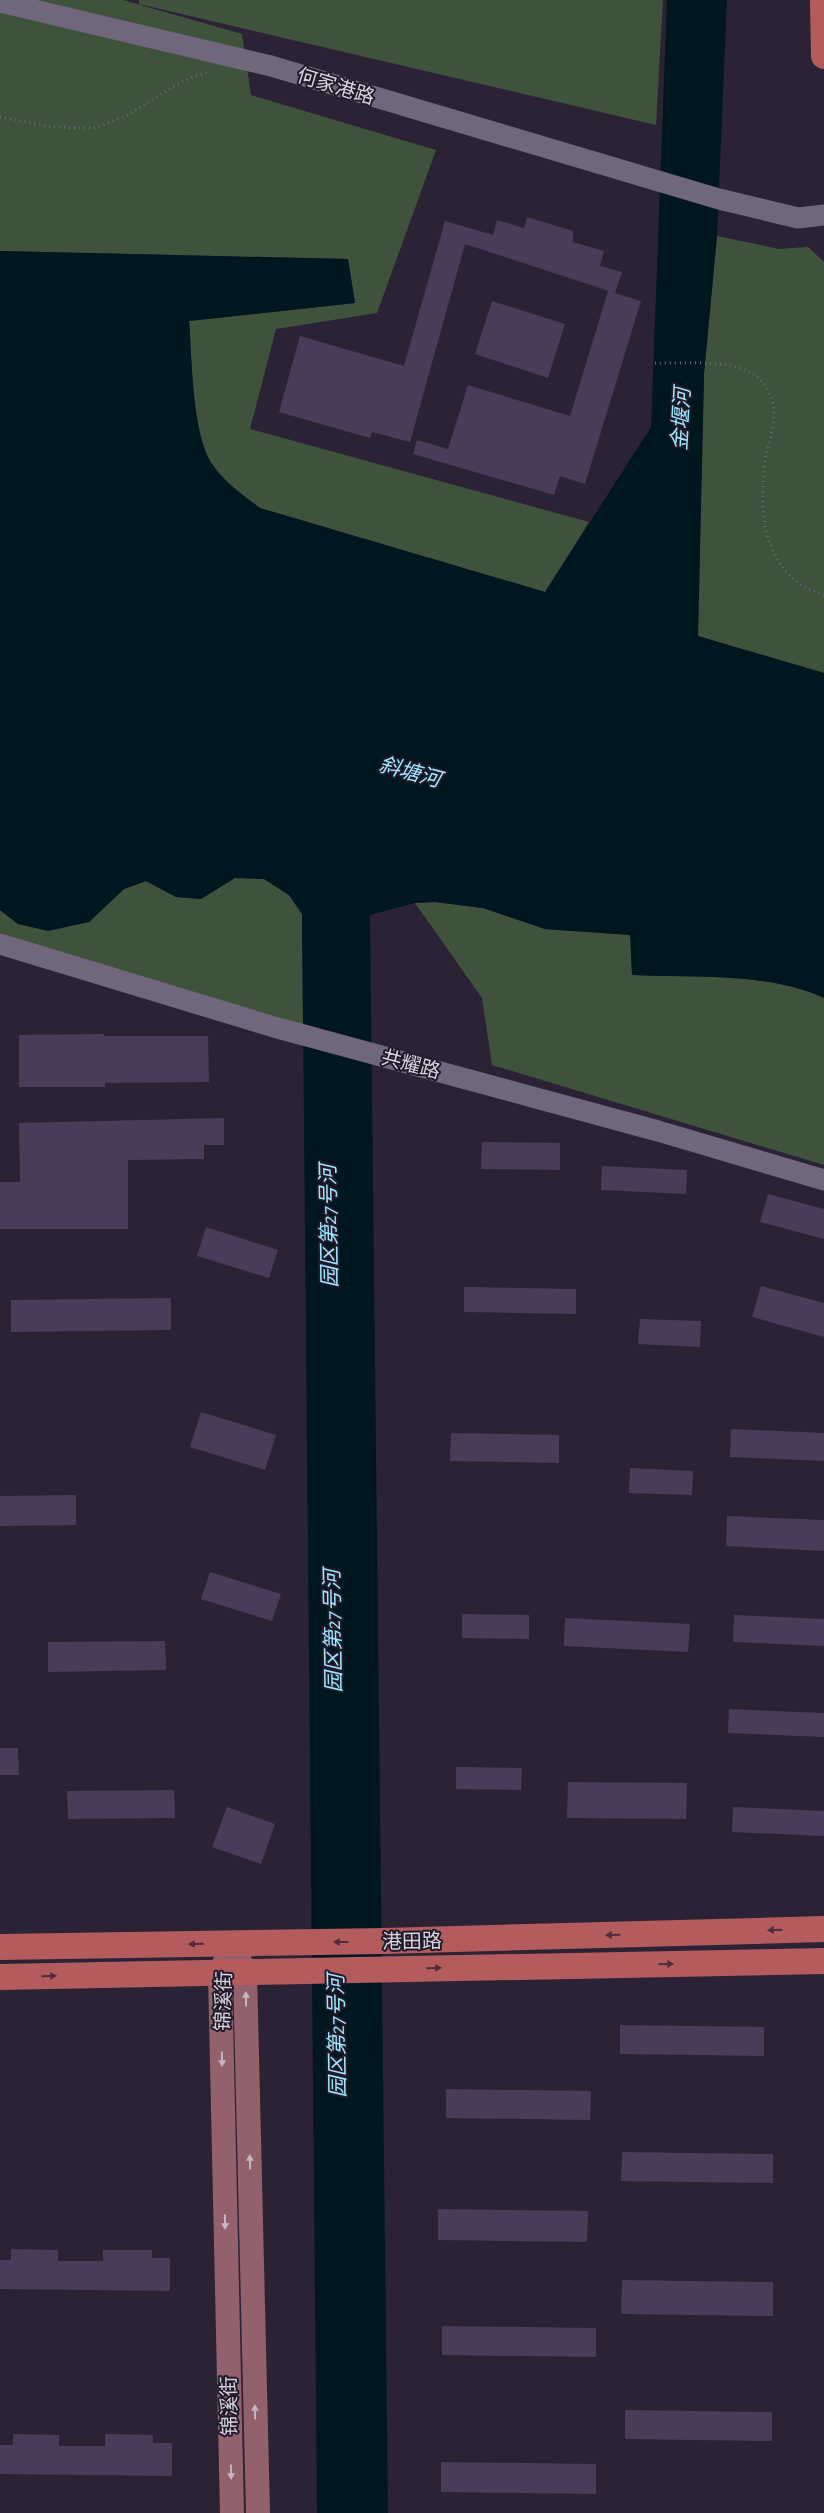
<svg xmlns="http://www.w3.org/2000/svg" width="824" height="2513" font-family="'Alegreya Sans','Noto Sans SC',sans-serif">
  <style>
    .green { fill: #3f533c }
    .water { fill: #00171f }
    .building { fill: #483c58 }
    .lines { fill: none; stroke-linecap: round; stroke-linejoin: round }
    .path { stroke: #6d6676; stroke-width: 3; stroke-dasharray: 1 4; stroke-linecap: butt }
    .tertiary { stroke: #70677c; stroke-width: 21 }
    .secondary { stroke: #92616c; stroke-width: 24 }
    .primary { stroke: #b45c5d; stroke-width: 26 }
    .oneway { fill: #4d2e3a }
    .oneway2 { fill: #c6b6c2 }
    .labels { text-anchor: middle; stroke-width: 4; stroke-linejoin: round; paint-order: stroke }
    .street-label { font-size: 20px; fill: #d7d3df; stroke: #211a2b }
    .water-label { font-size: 21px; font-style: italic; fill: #9ee8fe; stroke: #211a2b }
  </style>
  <rect width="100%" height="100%" fill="#2b2335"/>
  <path class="green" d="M 0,0 L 123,0 L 242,34 L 251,95 L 436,150 L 377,313 L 276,329 L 250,429 L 589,522 L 545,592 L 260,508 C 241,494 222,481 210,461 C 192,429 192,359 189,321 L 355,303 L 348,259 L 0,251 Z
    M 139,0 L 663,0 L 656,125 L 139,4 Z
    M 717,236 L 779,249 L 808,247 L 824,262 L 824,673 L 698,636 L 704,374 Z
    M 235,878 L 264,879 L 289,895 L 302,914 L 303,1027 L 0,944 L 0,910 L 18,924 L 89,922 L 124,889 L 146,881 L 176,897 L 201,899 Z
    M 435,902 L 483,908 L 545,929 L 631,935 L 632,975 C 694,978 766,971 824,998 L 824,1165 L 492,1065 L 482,998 L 415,903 Z"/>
  <path class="water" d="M 667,0 L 727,0 L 717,236 L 704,374 L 698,636 L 824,673 L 824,998 C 768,972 693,978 632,975 L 630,935 L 545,929 L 483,908 L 435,902 L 415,903 L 370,915 L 388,2513 L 317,2513 L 302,914 L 289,895 L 264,879 L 235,878 L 201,899 L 176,897 L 146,881 L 124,889 L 89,922 L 48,931 L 18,924 L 0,910 L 0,251 L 348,259 L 355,303 L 189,321 C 192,359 192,429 210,461 C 223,481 241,494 260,508 L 545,592 L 651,427 Z"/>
  <path class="building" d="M 527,217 L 573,231 L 573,242 L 604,251 L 600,266 L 622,272 L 615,293 L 465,244 L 410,442 L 372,432 L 370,438 L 279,412 L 300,336 L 404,366 L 445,221 L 493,235 L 497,220 L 524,228 Z
    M 608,291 L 641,301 L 585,484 L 560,476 L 554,495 L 413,454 L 417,440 L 448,449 L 468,385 L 570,416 Z
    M 492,301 L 565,324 L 548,378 L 475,354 Z
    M 104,1034 L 104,1036 L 208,1036 L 209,1082 L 105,1083 L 105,1087 L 19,1087 L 19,1035 Z
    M 224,1118 L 224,1145 L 204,1145 L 204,1159 L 128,1160 L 128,1229 L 0,1229 L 0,1182 L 20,1182 L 19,1123 Z
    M 482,1142 L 560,1143 L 560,1170 L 481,1169 Z
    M 602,1166 L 687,1170 L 686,1194 L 601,1190 Z
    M 768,1194 L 824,1209 L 824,1239 L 760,1222 Z
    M 206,1227 L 278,1250 L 269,1278 L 197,1256 Z
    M 761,1286 L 824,1303 L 824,1337 L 752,1317 Z
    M 464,1287 L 576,1289 L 576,1314 L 464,1312 Z
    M 171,1298 L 171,1330 L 11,1332 L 11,1300 Z
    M 640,1319 L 701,1321 L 700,1347 L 638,1344 Z
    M 201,1412 L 276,1435 L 265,1470 L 190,1447 Z
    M 731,1429 L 824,1433 L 824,1461 L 730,1457 Z
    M 451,1433 L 559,1435 L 559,1463 L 450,1461 Z
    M 630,1468 L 693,1471 L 692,1495 L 629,1493 Z
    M 76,1495 L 76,1525 L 0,1526 L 0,1496 Z
    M 727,1516 L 824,1520 L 824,1551 L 726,1546 Z
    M 210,1572 L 281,1594 L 272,1621 L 201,1599 Z
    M 462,1614 L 529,1615 L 529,1639 L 462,1638 Z
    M 734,1615 L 824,1619 L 824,1646 L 733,1642 Z
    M 565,1618 L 690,1624 L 688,1652 L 564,1646 Z
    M 165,1641 L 166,1670 L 48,1672 L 48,1642 Z
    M 729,1709 L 824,1713 L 824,1737 L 728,1733 Z
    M 0,1748 L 18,1748 L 19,1775 L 0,1775 Z
    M 456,1767 L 522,1768 L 521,1790 L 456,1789 Z
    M 568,1782 L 687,1783 L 686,1819 L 567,1818 Z
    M 174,1790 L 175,1818 L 68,1819 L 67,1791 Z
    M 227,1807 L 275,1824 L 261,1864 L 212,1847 Z
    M 733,1807 L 824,1811 L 824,1836 L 732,1832 Z
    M 620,2025 L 764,2027 L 764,2056 L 620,2054 Z
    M 446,2089 L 591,2091 L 590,2120 L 446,2118 Z
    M 622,2152 L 773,2154 L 773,2183 L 621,2181 Z
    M 438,2209 L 588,2211 L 587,2242 L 438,2240 Z
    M 11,2249 L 58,2250 L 58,2261 L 103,2261 L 103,2250 L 152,2250 L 152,2258 L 170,2258 L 170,2291 L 0,2289 L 0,2260 L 11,2260 Z
    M 622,2280 L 773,2282 L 773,2316 L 621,2314 Z
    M 442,2326 L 596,2328 L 596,2357 L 442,2355 Z
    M 625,2410 L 772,2412 L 772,2441 L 625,2439 Z
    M 13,2434 L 59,2435 L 59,2446 L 105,2446 L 105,2434 L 153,2435 L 153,2443 L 172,2443 L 172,2476 L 0,2474 L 0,2445 L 13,2445 Z
    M 441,2462 L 596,2464 L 596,2494 L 441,2492 Z"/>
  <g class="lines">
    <path class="path" d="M 0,117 L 51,127 L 94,128 L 126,116 L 181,82 L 207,72
      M 655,363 C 687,364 726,358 755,375 C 764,380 774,400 774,411 C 775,426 769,441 766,456 C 759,500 760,560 803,586 C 809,590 817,592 824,595"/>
    <path class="tertiary" d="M 0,2 L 271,66 L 719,199 L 798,218 L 824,215
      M 0,944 L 274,1027 L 658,1131 L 824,1180"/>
    <path class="secondary" d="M 237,1954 L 245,1973 L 258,2513
      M 232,2513 L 220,1973 L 233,1943"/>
    <path class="primary" d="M 823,0 L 824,56
      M 0,1947 L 384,1941 L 824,1929
      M 0,1977 L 824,1961"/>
  </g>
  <defs><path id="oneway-solid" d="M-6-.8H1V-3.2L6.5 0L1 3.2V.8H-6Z" transform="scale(1.25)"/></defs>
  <g class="oneway">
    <use href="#oneway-solid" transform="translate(775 1930) rotate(178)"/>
    <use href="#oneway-solid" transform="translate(613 1935) rotate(178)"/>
    <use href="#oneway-solid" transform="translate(341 1942) rotate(180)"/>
    <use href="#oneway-solid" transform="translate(196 1944) rotate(179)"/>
    <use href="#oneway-solid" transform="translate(666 1964) rotate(-1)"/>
    <use href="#oneway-solid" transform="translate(434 1968) rotate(-1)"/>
    <use href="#oneway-solid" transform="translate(49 1976) rotate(-1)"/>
  </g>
  <g class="oneway2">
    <use href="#oneway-solid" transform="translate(246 1999) rotate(-91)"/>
    <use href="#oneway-solid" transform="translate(222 2059) rotate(89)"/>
    <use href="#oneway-solid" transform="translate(250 2162) rotate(-91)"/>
    <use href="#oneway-solid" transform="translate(225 2222) rotate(89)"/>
    <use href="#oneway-solid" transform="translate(255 2412) rotate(-91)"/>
    <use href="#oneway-solid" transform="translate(231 2472) rotate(89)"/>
  </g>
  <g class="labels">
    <g class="street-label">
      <text transform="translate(336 86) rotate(17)" y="7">何家港路</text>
      <text transform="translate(411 1064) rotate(15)" y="7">共耀路</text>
      <text transform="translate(412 1941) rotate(-1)" y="7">港田路</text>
      <text transform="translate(223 2001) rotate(-88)" y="7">锦溪街</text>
      <text transform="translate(229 2406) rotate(-91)" y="7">锦溪街</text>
    </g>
    <g class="water-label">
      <text transform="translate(681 419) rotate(-87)" y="7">金堰河</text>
      <text transform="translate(410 772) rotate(15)" y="7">斜塘河</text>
      <text transform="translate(329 1226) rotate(-91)" y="7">园区第27号河</text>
      <text transform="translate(333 1631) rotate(-91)" y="7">园区第27号河</text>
      <text transform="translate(337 2036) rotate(-91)" y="7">园区第27号河</text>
    </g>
  </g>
</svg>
